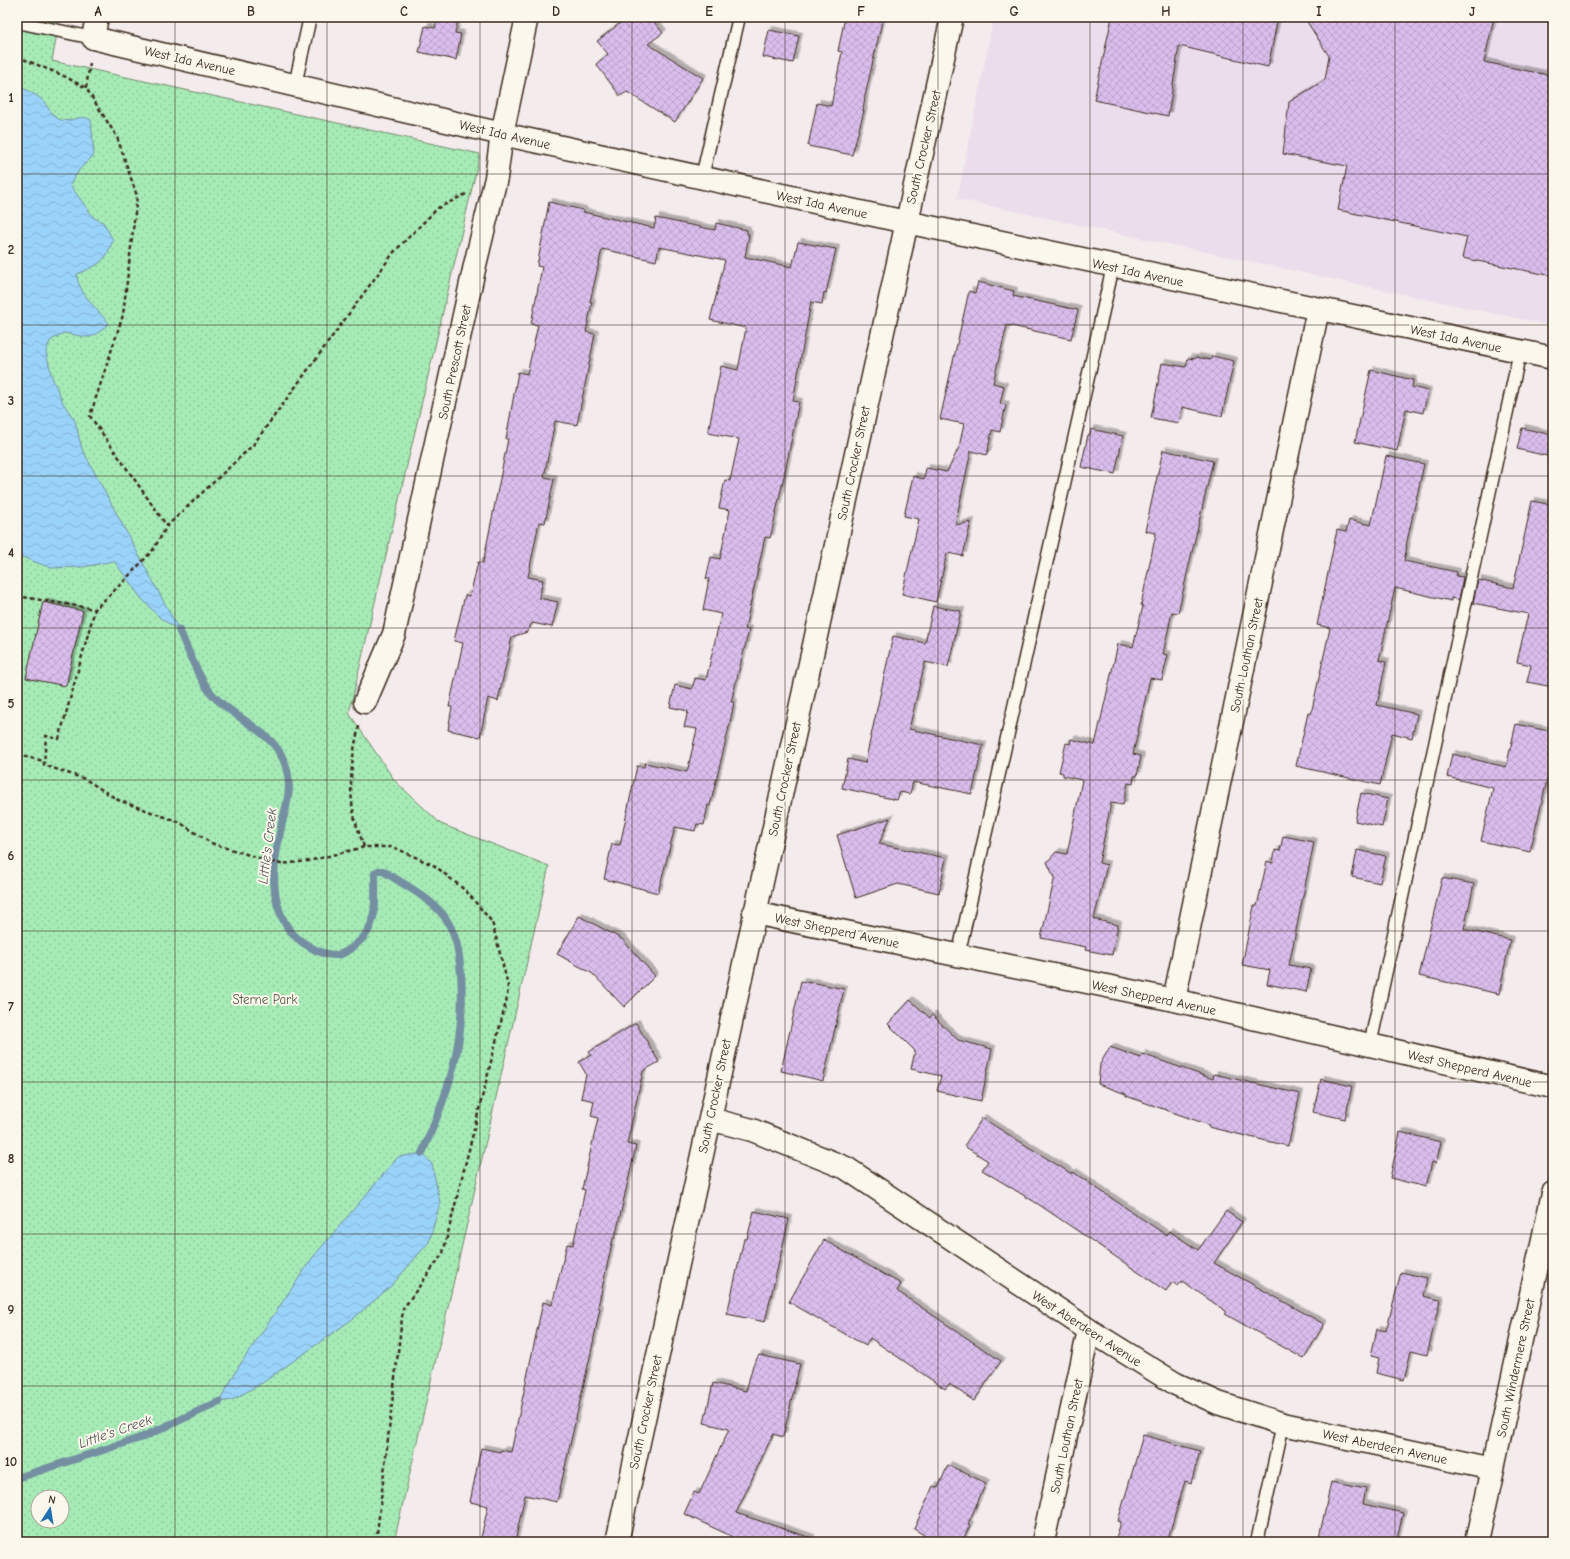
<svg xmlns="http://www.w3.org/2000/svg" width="1570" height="1559" font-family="'Comic Neue',sans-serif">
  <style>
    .built { fill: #ecddec }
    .park { fill: url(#park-dots); stroke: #708a6a; fill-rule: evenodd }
    .water { fill: url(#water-waves); stroke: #748fa2 }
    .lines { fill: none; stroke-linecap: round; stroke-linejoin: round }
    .stream { stroke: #748fa2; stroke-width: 8 }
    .building { fill: url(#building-cross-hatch); stroke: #3b2a1e; filter: url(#shadow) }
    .lane-casing { stroke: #3b2a1e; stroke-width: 15 }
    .street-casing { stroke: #3b2a1e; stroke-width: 25 }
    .path { stroke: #3b2a1e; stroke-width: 2.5; stroke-dasharray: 4 3; stroke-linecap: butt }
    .lane { stroke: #fbf7ec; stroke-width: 12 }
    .street { stroke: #fbf7ec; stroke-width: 22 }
    .grid { fill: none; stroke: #3b2a1e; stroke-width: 1; stroke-opacity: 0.55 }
    .labels { text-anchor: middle; stroke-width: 4; stroke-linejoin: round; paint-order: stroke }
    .street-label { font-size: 13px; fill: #3b2a1e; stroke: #fbf7ec }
    .park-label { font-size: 13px; fill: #565a44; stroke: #fbf7ec }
    .water-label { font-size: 14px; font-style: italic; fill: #535455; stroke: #fbf7ec }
    .neatline { fill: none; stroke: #3b2a1e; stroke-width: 1.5 }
    .grid-label { font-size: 13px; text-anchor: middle; font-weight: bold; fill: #3b2a1e }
  </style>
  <defs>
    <pattern id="park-dots" width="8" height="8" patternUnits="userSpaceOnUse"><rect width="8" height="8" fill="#a6ebb6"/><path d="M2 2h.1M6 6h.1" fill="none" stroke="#90ca9c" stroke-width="1.8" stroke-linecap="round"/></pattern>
    <pattern id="water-waves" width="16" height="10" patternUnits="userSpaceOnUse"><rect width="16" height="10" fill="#9ad3fa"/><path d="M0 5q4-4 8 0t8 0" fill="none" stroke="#86b5d6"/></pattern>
    <pattern id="building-cross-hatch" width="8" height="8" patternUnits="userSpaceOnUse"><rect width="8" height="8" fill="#d9bdec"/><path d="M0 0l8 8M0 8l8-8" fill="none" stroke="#bba3ca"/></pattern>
    <filter id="shadow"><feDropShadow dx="3.5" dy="-3.5" stdDeviation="0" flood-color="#0004"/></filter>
  </defs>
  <rect width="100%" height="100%" fill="#f4ebec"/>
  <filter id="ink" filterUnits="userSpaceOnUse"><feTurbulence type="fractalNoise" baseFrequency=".025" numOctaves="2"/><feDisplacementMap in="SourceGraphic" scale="8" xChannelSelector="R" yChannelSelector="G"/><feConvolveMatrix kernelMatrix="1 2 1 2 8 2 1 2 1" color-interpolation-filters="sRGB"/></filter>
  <g filter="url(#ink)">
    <path class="built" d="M 994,17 L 1553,17 L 1553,326 L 957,199 Z"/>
    <path class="park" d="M 17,17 L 60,17 L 52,61 L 480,154 L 349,713 L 395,781 L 441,824 L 549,866 L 394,1542 L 17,1542 ZM 38,1497 L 62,1497 L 62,1521 L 38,1521 Z"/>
    <path class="water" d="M 17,85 C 25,89 35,94 41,99 C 48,105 51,117 61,120 C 71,123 81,113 91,120 L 94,155 L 79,170 L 70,185 L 94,218 L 103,222 L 113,240 C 105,263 99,265 77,274 C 76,290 99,312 109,323 C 88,344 89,336 63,333 L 50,341 L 46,352 L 52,377 L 63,403 L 75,421 L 82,449 L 179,630 L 160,618 L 141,598 L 114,561 L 83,567 L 51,568 L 17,555 Z
      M 422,1153 L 432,1164 L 440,1203 L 429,1242 L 391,1286 L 354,1318 L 261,1384 L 232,1400 L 219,1402 L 239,1366 L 313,1257 L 398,1157 Z"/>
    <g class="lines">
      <path class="stream" d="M 179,630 C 189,651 197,676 212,694 C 232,718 272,730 284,761 C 293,784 288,800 282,823 C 274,858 267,896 288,928 C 297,941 320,956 337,955 C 347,954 365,938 369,929 C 377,914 375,890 375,873 L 378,871 L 383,871 C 403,884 429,897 444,916 C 457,934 459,953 461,974 C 466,1043 449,1091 422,1153
        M 17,1478 L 143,1437 L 219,1402"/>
    </g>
    <path class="building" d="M 438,17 L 459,17 L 455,33 L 461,34 L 456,60 L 419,52 L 425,26 L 435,28 Z
      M 628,17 L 650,17 L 663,33 L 648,44 L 703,78 L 675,122 L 627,92 L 620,96 L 596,64 L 608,54 L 597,41 Z
      M 845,17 L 883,17 L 865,96 L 863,111 L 864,111 L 852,155 L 808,146 L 817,103 L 831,106 L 842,52 L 838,51 Z
      M 1112,17 L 1278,17 L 1268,67 L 1179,46 L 1168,116 L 1094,100 Z
      M 1304,17 L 1316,17 L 1337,22 L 1338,17 L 1494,17 L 1484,62 L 1553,76 L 1553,276 L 1462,258 L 1467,237 L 1338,210 L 1347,166 L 1283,154 L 1289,102 L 1325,80 L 1329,56 Z
      M 769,30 L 799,36 L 793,63 L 763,57 Z
      M 549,202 L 583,210 L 583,212 L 654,228 L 656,218 L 715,230 L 716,223 L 747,230 L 747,234 L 749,234 L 745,257 L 792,267 L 798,242 L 836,249 L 826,293 L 824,292 L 822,304 L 811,302 L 793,401 L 799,402 L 786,467 L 771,535 L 770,538 L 765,537 L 745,629 L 749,630 L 731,702 L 734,702 L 730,723 L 710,806 L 708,805 L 704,825 L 697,824 L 695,831 L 675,827 L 658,893 L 604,879 L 612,844 L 620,845 L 637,766 L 644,767 L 645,763 L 687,772 L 697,729 L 684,727 L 688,711 L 670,707 L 675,685 L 692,689 L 695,678 L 706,680 L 721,614 L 703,610 L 709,579 L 706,579 L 711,557 L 720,559 L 730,510 L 719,508 L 725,480 L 730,481 L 739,439 L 708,433 L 721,366 L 738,370 L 746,328 L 710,320 L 725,260 L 659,247 L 656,261 L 602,249 L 590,302 L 592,302 L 586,332 L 595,334 L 577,425 L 555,421 L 544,477 L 554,479 L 545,523 L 539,522 L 528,577 L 543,580 L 539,598 L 558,602 L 552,627 L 532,623 L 527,632 L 512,637 L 498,701 L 488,698 L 480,737 L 448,730 L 452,707 L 449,707 L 463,643 L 454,641 L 465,595 L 470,596 L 478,562 L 483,563 L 508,439 L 506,439 L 518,372 L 527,374 L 538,325 L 531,324 L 542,267 L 537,266 Z
      M 978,282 L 1014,291 L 1013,296 L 1078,310 L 1071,339 L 1007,325 L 993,383 L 1004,386 L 1000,404 L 1006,405 L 1000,432 L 992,430 L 987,455 L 971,451 L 955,525 L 971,522 L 963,556 L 947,553 L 936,602 L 902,594 L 919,519 L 904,516 L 913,476 L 924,479 L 926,468 L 947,472 L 959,447 L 964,424 L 940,419 L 969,291 L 975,293 Z
      M 1212,356 L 1234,361 L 1222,416 L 1182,407 L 1179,423 L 1151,418 L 1162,363 L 1186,367 L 1188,358 L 1195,359 L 1196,357 L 1211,360 Z
      M 1371,370 L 1413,380 L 1412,387 L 1428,391 L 1423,413 L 1406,409 L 1397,451 L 1355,442 Z
      M 1522,428 L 1552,435 L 1547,456 L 1517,449 Z
      M 1091,429 L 1123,436 L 1115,474 L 1081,467 L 1088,435 L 1090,435 Z
      M 1163,450 L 1213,461 L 1178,613 L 1172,612 L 1163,654 L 1168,655 L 1162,680 L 1150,678 L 1133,754 L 1141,756 L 1137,776 L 1134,776 L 1133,784 L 1128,783 L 1123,805 L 1111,803 L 1099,863 L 1107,865 L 1094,919 L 1118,925 L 1112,955 L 1085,950 L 1086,947 L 1041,938 L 1055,876 L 1053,875 L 1047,862 L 1056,852 L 1067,854 L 1082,780 L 1063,776 L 1063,773 L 1059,772 L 1066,743 L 1070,744 L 1071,739 L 1095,745 L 1118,644 L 1133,647 L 1143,606 L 1141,605 L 1156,533 L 1145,531 Z
      M 1386,456 L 1424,464 L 1406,546 L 1407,546 L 1404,561 L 1457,572 L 1456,576 L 1463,577 L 1459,600 L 1451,598 L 1451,601 L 1395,588 L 1379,660 L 1386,662 L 1377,705 L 1417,714 L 1412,738 L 1392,733 L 1380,785 L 1296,766 L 1308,713 L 1311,714 L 1330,628 L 1317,625 L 1337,530 L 1346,532 L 1349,520 L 1371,525 Z
      M 1532,501 L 1553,505 L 1553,687 L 1527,682 L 1531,665 L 1517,662 L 1528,614 L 1473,603 L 1478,580 L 1513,588 Z
      M 43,602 L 83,611 L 66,686 L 26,678 Z
      M 933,606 L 961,611 L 948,667 L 925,662 L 909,729 L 983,745 L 972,794 L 913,782 L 910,794 L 900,792 L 897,800 L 842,788 L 848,759 L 865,763 L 893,636 L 925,643 Z
      M 1516,724 L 1553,732 L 1548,758 L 1552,759 L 1530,852 L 1481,841 L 1493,788 L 1447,777 L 1452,754 L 1506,767 Z
      M 1361,793 L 1388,799 L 1382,827 L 1355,821 Z
      M 890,818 L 879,844 L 946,858 L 939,893 L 898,884 L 856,898 L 837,835 Z
      M 1283,836 L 1314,842 L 1289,965 L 1311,969 L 1306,992 L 1267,984 L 1270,970 L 1242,965 L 1254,906 L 1257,906 L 1267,861 L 1273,863 L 1275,850 L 1280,851 Z
      M 1357,850 L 1386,856 L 1380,883 L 1352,877 Z
      M 1442,878 L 1474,884 L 1464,929 L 1510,940 L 1499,994 L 1419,976 Z
      M 579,916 L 622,939 L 655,976 L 624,1007 L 593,974 L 557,954 Z
      M 801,981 L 811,983 L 811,982 L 844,989 L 823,1081 L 781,1071 Z
      M 910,1000 L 930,1018 L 932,1015 L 958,1040 L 992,1049 L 981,1101 L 937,1091 L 941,1076 L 911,1069 L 915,1051 L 888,1024 Z
      M 636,1023 L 659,1062 L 643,1071 L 627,1144 L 636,1146 L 615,1238 L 613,1238 L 598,1307 L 600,1308 L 592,1348 L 557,1502 L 525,1495 L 515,1542 L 500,1542 L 481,1538 L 488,1506 L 470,1502 L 481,1448 L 500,1452 L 501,1450 L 511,1452 L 543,1302 L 552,1305 L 567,1244 L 573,1245 L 585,1190 L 582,1189 L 598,1118 L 591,1116 L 594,1101 L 581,1098 L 586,1074 L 579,1062 L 591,1055 L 589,1052 Z
      M 1110,1047 L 1141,1058 L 1142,1054 L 1213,1079 L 1214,1074 L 1300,1094 L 1288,1146 L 1208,1127 L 1209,1125 L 1126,1096 L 1126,1094 L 1098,1084 L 1100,1064 Z
      M 1321,1079 L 1352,1086 L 1345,1119 L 1313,1112 Z
      M 982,1118 L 1072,1174 L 1073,1172 L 1166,1235 L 1169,1231 L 1198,1250 L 1226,1211 L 1242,1222 L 1214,1263 L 1324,1324 L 1304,1359 L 1225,1314 L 1227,1312 L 1182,1281 L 1178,1286 L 1172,1282 L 1166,1291 L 1038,1204 L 982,1170 L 988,1161 L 964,1146 Z
      M 1400,1132 L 1441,1142 L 1436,1163 L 1432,1162 L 1426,1187 L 1390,1178 Z
      M 754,1211 L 789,1219 L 765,1322 L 727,1314 L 744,1239 L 747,1239 Z
      M 824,1240 L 901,1284 L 897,1291 L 1001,1361 L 974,1401 L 949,1384 L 945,1389 L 870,1338 L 866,1346 L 789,1302 Z
      M 1401,1272 L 1427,1278 L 1423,1296 L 1440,1300 L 1427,1355 L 1411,1351 L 1404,1380 L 1376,1373 L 1379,1358 L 1371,1356 L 1377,1329 L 1386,1331 Z
      M 759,1355 L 800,1364 L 783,1437 L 773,1434 L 736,1513 L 811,1538 L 811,1542 L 726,1542 L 731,1536 L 684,1514 L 694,1492 L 699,1494 L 729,1429 L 704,1423 L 713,1383 L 746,1391 L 753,1365 Z
      M 1143,1435 L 1200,1451 L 1191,1483 L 1185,1481 L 1167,1542 L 1115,1542 L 1121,1522 L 1118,1521 Z
      M 948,1465 L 986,1483 L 968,1524 L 970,1525 L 962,1542 L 925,1542 L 924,1535 L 914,1529 L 933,1486 L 938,1488 Z
      M 1331,1482 L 1366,1489 L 1363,1504 L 1403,1513 L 1396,1542 L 1337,1542 L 1319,1538 Z"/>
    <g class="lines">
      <defs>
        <path id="lane" d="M 17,22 L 93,38
          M 295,85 L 310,17
          M 702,177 L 739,17
          M 958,956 L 1113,266
          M 1370,1045 L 1520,351
          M 1257,1542 L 1283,1424"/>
        <path id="street" d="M 97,17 L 93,38 L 502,134 L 906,222 L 1553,358
          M 365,702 L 394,634 L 475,265 L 496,178 L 502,134 L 527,17
          M 754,913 L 1174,1000 L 1553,1087
          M 1174,1000 L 1318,309
          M 710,1119 L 752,1130 L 846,1168 L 1089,1330 L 1176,1384 L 1218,1403 L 1283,1424 L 1493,1469
          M 617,1542 L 952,17
          M 1043,1542 L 1089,1330
          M 1477,1542 L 1553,1193"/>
      </defs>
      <use href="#lane" class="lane-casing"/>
      <use href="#street" class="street-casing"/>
      <path class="path" d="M 17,58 L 23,59 L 62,75 L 86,88
        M 90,63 L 86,88 L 117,137 L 137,196 L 123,315 L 90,416 L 167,526
        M 17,596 L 95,609
        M 17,661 L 20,662 L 17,699
        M 359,726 C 352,755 348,785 354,815 C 356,826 361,837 364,847 L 393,847 L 435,866 L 466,891 L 492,922 L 508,985 L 507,998 L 443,1253 L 403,1309 L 376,1542
        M 17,755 L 44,761
        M 364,847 L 309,861 L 281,864 L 268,861 L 211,843 L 179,822 L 118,800 L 85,779 L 44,765 L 46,736 L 59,739 L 95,609 L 123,582 L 153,550 L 167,526 L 253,445 L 394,252 L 438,208 L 466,194"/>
      <use href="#lane" class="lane"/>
      <use href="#street" class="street"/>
    </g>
  </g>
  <path class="grid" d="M 175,17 L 175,1542M 327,17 L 327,1542M 480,17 L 480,1542M 632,17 L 632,1542M 785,17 L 785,1542M 938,17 L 938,1542M 1090,17 L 1090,1542M 1243,17 L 1243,1542M 1395,17 L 1395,1542M 17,174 L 1553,174M 17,325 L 1553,325M 17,476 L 1553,476M 17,628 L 1553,628M 17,780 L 1553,780M 17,931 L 1553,931M 17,1082 L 1553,1082M 17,1234 L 1553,1234M 17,1386 L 1553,1386"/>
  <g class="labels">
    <g class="street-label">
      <text transform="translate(190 60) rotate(13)" y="5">West Ida Avenue</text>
      <text transform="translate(505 134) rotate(13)" y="5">West Ida Avenue</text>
      <text transform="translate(923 147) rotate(-77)" y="5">South Crocker Street</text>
      <text transform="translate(822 204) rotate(12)" y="5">West Ida Avenue</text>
      <text transform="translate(1138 272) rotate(12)" y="5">West Ida Avenue</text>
      <text transform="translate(1456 338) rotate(12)" y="5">West Ida Avenue</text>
      <text transform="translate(454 362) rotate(-78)" y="5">South Prescott Street</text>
      <text transform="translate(853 463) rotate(-78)" y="5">South Crocker Street</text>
      <text transform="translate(1246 655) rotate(-78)" y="5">South Louthan Street</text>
      <text transform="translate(784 779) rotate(-78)" y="5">South Crocker Street</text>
      <text transform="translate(837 930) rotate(12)" y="5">West Shepperd Avenue</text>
      <text transform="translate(1154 997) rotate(12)" y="5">West Shepperd Avenue</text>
      <text transform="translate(1470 1068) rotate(13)" y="5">West Shepperd Avenue</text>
      <text transform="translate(714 1096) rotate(-78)" y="5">South Crocker Street</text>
      <text transform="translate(1087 1328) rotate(33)" y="5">West Aberdeen Avenue</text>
      <text transform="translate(1515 1368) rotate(-78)" y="5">South Windermere Street</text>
      <text transform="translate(645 1412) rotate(-78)" y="5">South Crocker Street</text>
      <text transform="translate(1066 1436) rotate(-78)" y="5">South Louthan Street</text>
      <text transform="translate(1385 1446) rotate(12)" y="5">West Aberdeen Avenue</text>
    </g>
    <g class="park-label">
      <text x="265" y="1004">Sterne Park</text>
    </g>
    <g class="water-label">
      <text transform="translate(267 846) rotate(-83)" y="5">Little's Creek</text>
      <text transform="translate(115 1431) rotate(-19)" y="5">Little's Creek</text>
    </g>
  </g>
  <rect width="1570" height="1559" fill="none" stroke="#fbf7ec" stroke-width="44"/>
  <g transform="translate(50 1509) rotate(12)"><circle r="19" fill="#fbf7ec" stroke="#aea59a"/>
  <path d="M0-3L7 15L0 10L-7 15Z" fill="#1f6fb2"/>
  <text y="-6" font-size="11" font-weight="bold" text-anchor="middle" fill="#3b2a1e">N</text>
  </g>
  <rect x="22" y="22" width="1526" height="1515" class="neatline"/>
  <g class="grid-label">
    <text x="98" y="16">A</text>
    <text x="251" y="16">B</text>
    <text x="404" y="16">C</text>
    <text x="556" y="16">D</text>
    <text x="709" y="16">E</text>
    <text x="861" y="16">F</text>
    <text x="1014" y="16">G</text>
    <text x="1166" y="16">H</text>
    <text x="1319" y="16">I</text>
    <text x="1472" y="16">J</text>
    <text x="11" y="102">1</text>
    <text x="11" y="254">2</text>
    <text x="11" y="405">3</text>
    <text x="11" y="557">4</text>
    <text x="11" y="708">5</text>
    <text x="11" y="860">6</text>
    <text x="11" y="1011">7</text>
    <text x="11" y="1163">8</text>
    <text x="11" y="1314">9</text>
    <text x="11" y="1466">10</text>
  </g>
</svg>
